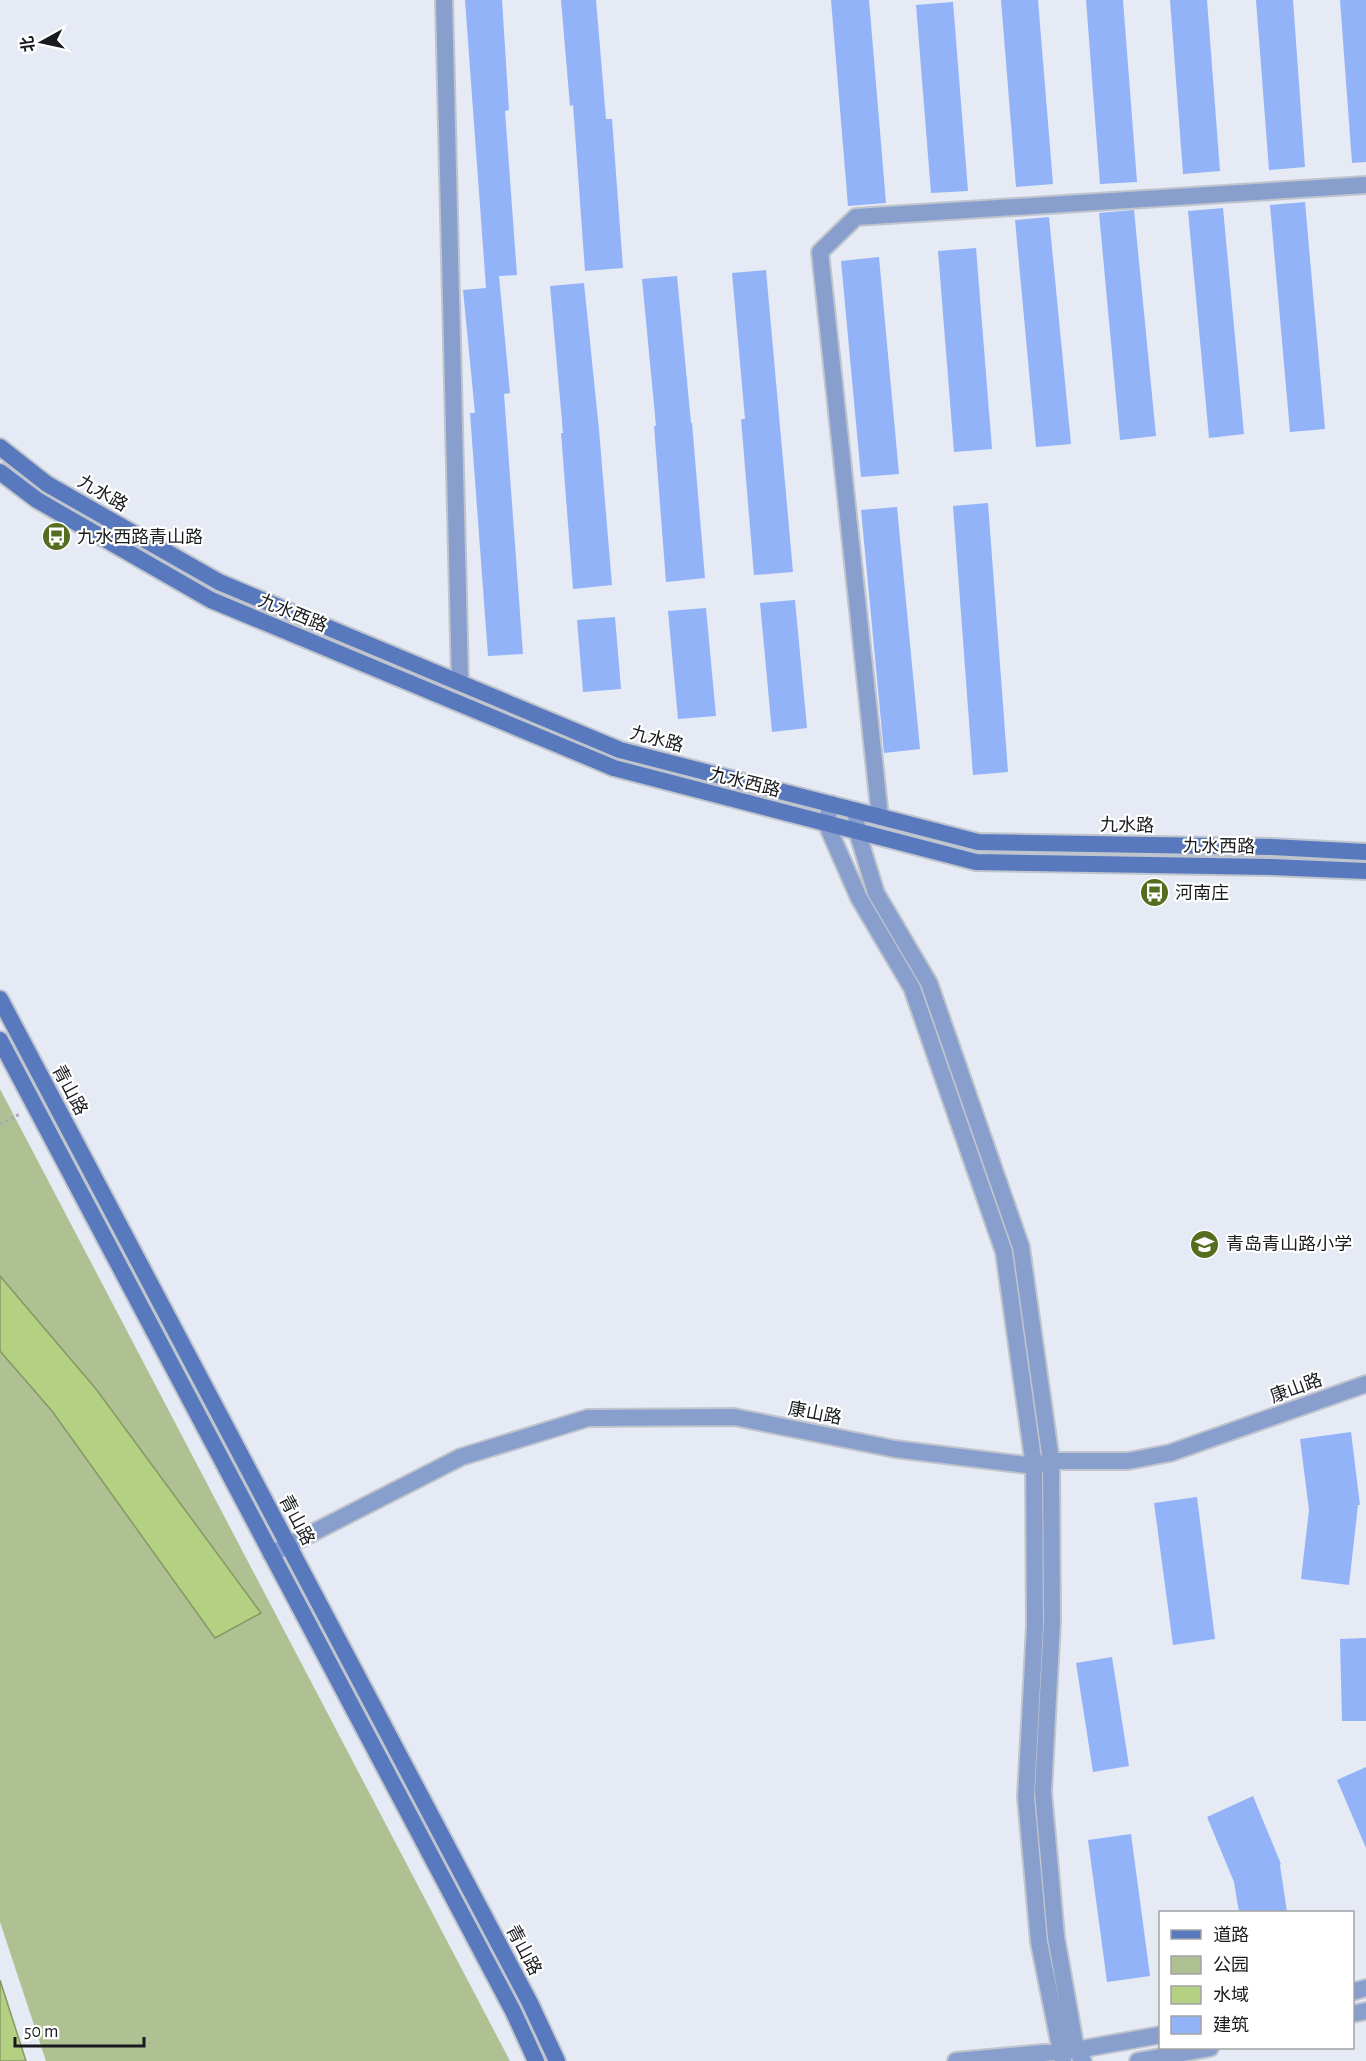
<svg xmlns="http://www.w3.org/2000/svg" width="1366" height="2061" font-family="'Alegreya Sans','Noto Sans SC',sans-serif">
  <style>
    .green { fill: #afc093 }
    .water { fill: #b4d083; stroke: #859964; stroke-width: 1.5 }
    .building { fill: #93b3f8 }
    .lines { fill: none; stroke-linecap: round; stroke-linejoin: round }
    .minor-casing { stroke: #c0c5cd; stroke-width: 20 }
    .tertiary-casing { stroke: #c0c5cd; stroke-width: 20 }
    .secondary-casing { stroke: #c0c5cd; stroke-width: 20 }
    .path { stroke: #a7abb3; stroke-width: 3; stroke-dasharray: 3 3; stroke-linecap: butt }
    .minor { stroke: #889fce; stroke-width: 16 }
    .tertiary { stroke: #889fce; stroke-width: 16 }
    .secondary { stroke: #5979be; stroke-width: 16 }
    .labels { text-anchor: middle; stroke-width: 4.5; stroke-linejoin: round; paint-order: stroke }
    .street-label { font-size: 18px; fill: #181a1d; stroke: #fff }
    .poi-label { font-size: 18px; fill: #181a1d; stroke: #fff; text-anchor: start }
  </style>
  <rect width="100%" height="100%" fill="#e5eaf4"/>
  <path class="green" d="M 0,1089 L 510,2061 L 46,2061 L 0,1922 Z"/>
  <path class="water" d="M 0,1276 L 96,1389 L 261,1613 L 215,1638 L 52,1411 L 0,1351 Z
    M 0,1980 L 26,2061 L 0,2061 Z"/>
  <path class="building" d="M 465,0 L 502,0 L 509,110 L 505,111 L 517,275 L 499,276 L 510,393 L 504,394 L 523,654 L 488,656 L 470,413 L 475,413 L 463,290 L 486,288 Z
    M 561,0 L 596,0 L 606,119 L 612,119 L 623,268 L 585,271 L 573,105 L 570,106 Z
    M 831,0 L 869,0 L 886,203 L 848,206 Z
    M 1001,0 L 1038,0 L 1053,184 L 1016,187 Z
    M 1086,0 L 1123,0 L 1137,182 L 1100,184 Z
    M 1170,0 L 1207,0 L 1220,171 L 1183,174 Z
    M 1256,0 L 1293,0 L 1305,167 L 1269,170 Z
    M 1340,0 L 1366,0 L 1366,162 L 1352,163 Z
    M 953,2 L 968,191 L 931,193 L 916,5 Z
    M 1305,202 L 1325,429 L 1290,432 L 1270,205 Z
    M 1223,208 L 1244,434 L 1209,438 L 1188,211 Z
    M 1134,210 L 1156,436 L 1120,440 L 1099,213 Z
    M 1049,217 L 1071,444 L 1036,447 L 1015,220 Z
    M 976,248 L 992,449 L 954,452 L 938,251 Z
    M 879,257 L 899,474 L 861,477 L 841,261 Z
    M 766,270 L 793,572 L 754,575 L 741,419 L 745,419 L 732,273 Z
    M 677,276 L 691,423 L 692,423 L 705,578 L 666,582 L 654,426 L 656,426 L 642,279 Z
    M 584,283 L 599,430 L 612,585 L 573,589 L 561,433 L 563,433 L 550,286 Z
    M 988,503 L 1008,772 L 973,775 L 953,506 Z
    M 897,507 L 920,749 L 884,753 L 861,510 Z
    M 795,600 L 807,728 L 772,732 L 760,603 Z
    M 706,608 L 716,716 L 678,719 L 668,611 Z
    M 615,617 L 621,689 L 583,692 L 577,620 Z
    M 1351,1432 L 1360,1505 L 1358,1505 L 1349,1585 L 1301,1579 L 1309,1510 L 1300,1439 Z
    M 1197,1497 L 1215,1639 L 1173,1645 L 1154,1503 Z
    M 1366,1638 L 1366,1721 L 1342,1721 L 1340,1639 Z
    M 1112,1657 L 1129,1766 L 1093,1772 L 1076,1663 Z
    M 1366,1767 L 1366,1848 L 1337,1780 Z
    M 1253,1796 L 1281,1864 L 1280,1865 L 1287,1912 L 1239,1912 L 1234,1882 L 1207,1817 Z
    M 1131,1834 L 1150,1976 L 1107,1982 L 1088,1840 Z"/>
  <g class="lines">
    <defs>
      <path id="minor" d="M 444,0 L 460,682
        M 880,817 L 820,252 L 856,217 L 1366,185
        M 271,1554 L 461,1457 L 588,1418 L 734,1417 L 895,1449 L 1034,1466 L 1051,1461 L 1128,1461 L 1170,1453 L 1366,1384"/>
      <path id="tertiary" d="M 831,804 L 826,823 L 859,898 L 912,988 L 1004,1252 L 1034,1466 L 1035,1626 L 1026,1797 L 1039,1942 L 1063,2061
        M 856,811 L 857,831 L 876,893 L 929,983 L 1021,1247 L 1051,1461 L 1052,1621 L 1043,1792 L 1056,1937 L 1076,2050 L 1083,2061
        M 1352,1992 L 1366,1988
        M 1352,2014 L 1366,2011
        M 956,2061 L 1076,2050 L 1160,2035
        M 1138,2061 L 1210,2048"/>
      <path id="secondary" d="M 0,447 L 47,484 L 219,582 L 620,750 L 978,842 L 1272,847 L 1366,852
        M 0,472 L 37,500 L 211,600 L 614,768 L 976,862 L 1271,867 L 1366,871
        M 0,999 L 530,2003 L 557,2061
        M 0,1040 L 513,2011 L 536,2061"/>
    </defs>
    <use href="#minor" class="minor-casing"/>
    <use href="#tertiary" class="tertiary-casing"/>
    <use href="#secondary" class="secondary-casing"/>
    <path class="path" d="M 0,1124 L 20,1114"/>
    <use href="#minor" class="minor"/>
    <use href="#tertiary" class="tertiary"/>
    <use href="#secondary" class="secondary"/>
  </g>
  <defs>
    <symbol id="bus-disc" viewBox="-11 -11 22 22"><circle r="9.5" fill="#556d1e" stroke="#fff"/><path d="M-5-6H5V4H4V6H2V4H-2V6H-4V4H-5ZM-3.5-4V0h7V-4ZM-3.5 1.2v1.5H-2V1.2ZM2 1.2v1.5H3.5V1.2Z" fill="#fff"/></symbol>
    <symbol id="school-disc" viewBox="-11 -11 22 22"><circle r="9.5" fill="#556d1e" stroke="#fff"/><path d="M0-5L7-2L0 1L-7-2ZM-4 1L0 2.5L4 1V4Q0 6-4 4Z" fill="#fff"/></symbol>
  </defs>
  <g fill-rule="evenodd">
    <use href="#bus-disc" x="40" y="520" width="33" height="33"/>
    <use href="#bus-disc" x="1138" y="876" width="33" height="33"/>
    <use href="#school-disc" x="1188" y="1228" width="33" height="33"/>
  </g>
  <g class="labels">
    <g class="street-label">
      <text transform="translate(103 493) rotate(30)" y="6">九水路</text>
      <text transform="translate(293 613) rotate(22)" y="6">九水西路</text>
      <text transform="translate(657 739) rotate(15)" y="6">九水路</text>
      <text transform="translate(745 782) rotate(14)" y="6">九水西路</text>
      <text transform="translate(1127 825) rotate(1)" y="6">九水路</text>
      <text transform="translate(1219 846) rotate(1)" y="6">九水西路</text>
      <text transform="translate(70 1090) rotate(62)" y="6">青山路</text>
      <text transform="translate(1296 1388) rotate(-20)" y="6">康山路</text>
      <text transform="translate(815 1413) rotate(11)" y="6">康山路</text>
      <text transform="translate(297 1520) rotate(62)" y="6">青山路</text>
      <text transform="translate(524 1950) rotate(62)" y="6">青山路</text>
    </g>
    <g class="poi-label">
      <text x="77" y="543">九水西路青山路</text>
      <text x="1175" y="899">河南庄</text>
      <text x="1226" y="1250">青岛青山路小学</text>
    </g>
  </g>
  <rect x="1159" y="1911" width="195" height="138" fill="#ffffff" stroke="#a3a3a5" stroke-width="1.5"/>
  <rect x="1171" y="1930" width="30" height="9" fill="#5979be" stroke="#a3a3a5" stroke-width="1.5"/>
  <text x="1213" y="1941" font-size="18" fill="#181a1d">道路</text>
  <rect x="1171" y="1956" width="30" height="18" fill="#afc093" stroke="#a3a3a5" stroke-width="1.5"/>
  <text x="1213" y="1971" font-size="18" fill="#181a1d">公园</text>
  <rect x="1171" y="1986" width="30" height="18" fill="#b4d083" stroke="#a3a3a5" stroke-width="1.5"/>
  <text x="1213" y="2001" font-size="18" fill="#181a1d">水域</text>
  <rect x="1171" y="2016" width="30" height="18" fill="#93b3f8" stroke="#a3a3a5" stroke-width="1.5"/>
  <text x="1213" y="2031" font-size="18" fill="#181a1d">建筑</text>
  <g transform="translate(42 42) rotate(262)" stroke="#ffffff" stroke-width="4.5" paint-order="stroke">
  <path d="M0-4.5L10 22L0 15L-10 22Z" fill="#181a1d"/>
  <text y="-9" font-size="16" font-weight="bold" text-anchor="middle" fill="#181a1d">北</text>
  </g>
  <path d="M15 2037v9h129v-9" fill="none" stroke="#181a1d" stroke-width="3"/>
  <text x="24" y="2037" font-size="18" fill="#181a1d" stroke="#ffffff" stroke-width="4.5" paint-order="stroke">50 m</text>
</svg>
